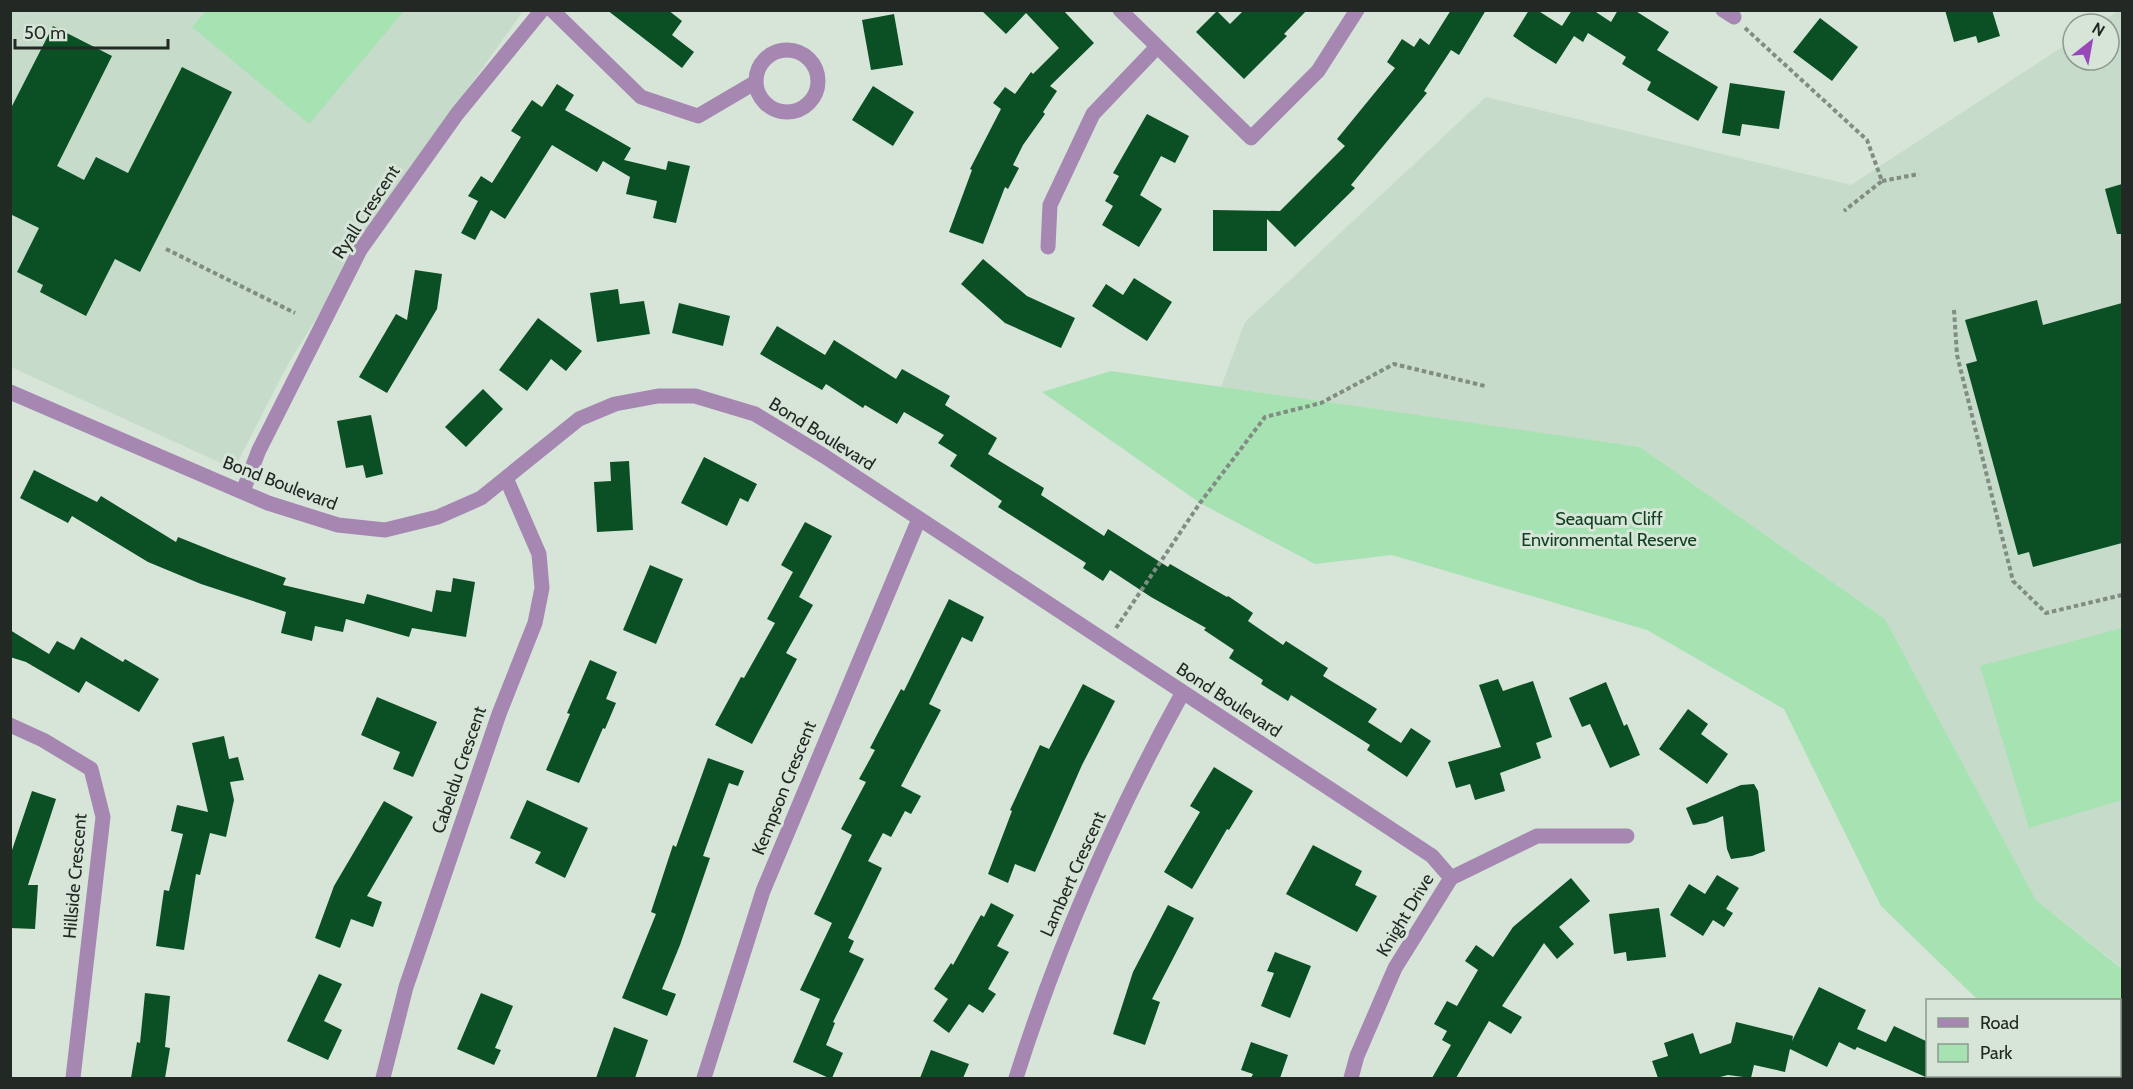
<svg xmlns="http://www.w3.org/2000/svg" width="2133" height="1089" font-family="Cabin,sans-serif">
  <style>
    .built { fill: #c6dbc9 }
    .green { fill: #a7e2b2 }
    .building { fill: #0b5024 }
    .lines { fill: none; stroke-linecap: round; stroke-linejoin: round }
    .path { stroke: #818c83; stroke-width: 4; stroke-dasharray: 4.5 3; stroke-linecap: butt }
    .street { stroke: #a587b2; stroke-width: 15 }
    .labels { text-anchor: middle; stroke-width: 6; stroke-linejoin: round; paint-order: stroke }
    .street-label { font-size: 18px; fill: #222823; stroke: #d6e5d8 }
    .park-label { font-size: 18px; fill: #114120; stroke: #d6e5d8 }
  </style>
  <rect width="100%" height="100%" fill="#d6e5d8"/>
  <path class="built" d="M 11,11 L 523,11 L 392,196 L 288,364 L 234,469 L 11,367 Z
    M 2118,11 L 2122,11 L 2122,968 L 2036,900 L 1885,619 L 1640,447 L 1221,387 L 1245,322 L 1486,97 L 1851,185 L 2073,40 L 2073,60 L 2109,60 L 2109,24 L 2098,24 Z"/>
  <path class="green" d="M 206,11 L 206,10 L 404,11 L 309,124 L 192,27 Z
    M 1111,371 L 1640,447 L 1885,619 L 2036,900 L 2122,969 L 2122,1078 L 2075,1078 L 2070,1076 L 2120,1076 L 2120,1000 L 1978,1000 L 1881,906 L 1784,709 L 1647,630 L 1392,555 L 1315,564 L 1200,503 L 1042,392 Z
    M 2122,628 L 2122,800 L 2029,828 L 1980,666 Z"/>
  <path class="building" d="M 607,10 L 668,10 L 682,21 L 672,35 L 694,52 L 682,68 Z
    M 981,10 L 1063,10 L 1094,43 L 1050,86 L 1057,91 L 1043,112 L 1045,114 L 1023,145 L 1013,165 L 1019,168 L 1008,189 L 1005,187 L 983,244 L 949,232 L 972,170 L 970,169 L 1001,109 L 993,103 L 1005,87 L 1015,94 L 1031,72 L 1033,74 L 1059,48 L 1026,13 L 1006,34 Z
    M 1244,10 L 1307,10 L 1284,34 L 1287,36 L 1244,79 L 1196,32 L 1217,11 L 1230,24 Z
    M 1451,10 L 1486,10 L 1459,55 L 1451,50 L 1424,91 L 1427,93 L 1351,185 L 1355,188 L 1295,247 L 1267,219 L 1267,251 L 1213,251 L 1213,210 L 1280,211 L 1345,146 L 1337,139 L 1395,68 L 1387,62 L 1402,39 L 1414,47 L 1420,38 L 1429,45 Z
    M 1529,10 L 1537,10 L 1562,26 L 1572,10 L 1593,10 L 1611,22 L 1618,10 L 1634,10 L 1669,32 L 1657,50 L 1718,87 L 1698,121 L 1647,90 L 1651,82 L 1622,64 L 1626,57 L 1588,33 L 1583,42 L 1574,36 L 1556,64 L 1532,49 L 1513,36 Z
    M 1945,10 L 1992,10 L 2000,36 L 1978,43 L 1976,36 L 1954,42 Z
    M 894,14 L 903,65 L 871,70 L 862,20 Z
    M 1820,18 L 1858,47 L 1832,81 L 1793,52 Z
    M 53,26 L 112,56 L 57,166 L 84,180 L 96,157 L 128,173 L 182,67 L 232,92 L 140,272 L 115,259 L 86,316 L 40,292 L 43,285 L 17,272 L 39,228 L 10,214 L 10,110 Z
    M 1730,83 L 1785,91 L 1779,129 L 1742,124 L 1740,136 L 1722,133 Z
    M 557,84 L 574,95 L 565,110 L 631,148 L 624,160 L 666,170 L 668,161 L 690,166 L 676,223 L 653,218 L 657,201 L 626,194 L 630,177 L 603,161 L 597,172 L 552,145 L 505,219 L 491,210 L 475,240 L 461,233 L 478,201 L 468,196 L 481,176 L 492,183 L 521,137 L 511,131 L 532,100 L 542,107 Z
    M 873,86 L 914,112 L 893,146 L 852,120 Z
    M 1147,114 L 1189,136 L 1175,163 L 1161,156 L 1140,195 L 1162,209 L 1139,247 L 1102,225 L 1113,206 L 1105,201 L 1119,176 L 1113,173 Z
    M 2122,184 L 2122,234 L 2117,234 L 2105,189 Z
    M 983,259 L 1027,296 L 1075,318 L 1061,348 L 1005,323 L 961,284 Z
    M 415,270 L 442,274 L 437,309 L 387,393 L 359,377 L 396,314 L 407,320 Z
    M 1134,278 L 1172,302 L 1147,341 L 1092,306 L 1106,284 L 1123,295 Z
    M 618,289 L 620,304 L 644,301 L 650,334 L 597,342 L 590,293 Z
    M 2037,300 L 2043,325 L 2122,303 L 2122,543 L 2033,567 L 2029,552 L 2018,555 L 1966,364 L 1977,361 L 1965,320 Z
    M 679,303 L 730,316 L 723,346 L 672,333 Z
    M 538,318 L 582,351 L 566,371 L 551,359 L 527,391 L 499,370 Z
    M 777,326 L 825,355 L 834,340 L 896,379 L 902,369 L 950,396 L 945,405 L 997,438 L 988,454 L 1044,488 L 1041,495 L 1104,536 L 1108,529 L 1168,567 L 1170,564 L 1227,597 L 1228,596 L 1253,613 L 1248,621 L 1283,645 L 1286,641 L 1328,668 L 1323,676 L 1377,709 L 1368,722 L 1401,743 L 1411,728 L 1431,741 L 1407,777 L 1367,750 L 1370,745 L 1291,695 L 1288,701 L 1261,684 L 1263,680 L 1229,658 L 1234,650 L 1204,630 L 1206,628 L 1151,597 L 1110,570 L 1103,581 L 1083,568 L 1086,563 L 998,507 L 1002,501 L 950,466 L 957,455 L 938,443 L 944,435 L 904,412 L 897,424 L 865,405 L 863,408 L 826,384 L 822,390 L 760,354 Z
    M 483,389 L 503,409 L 466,447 L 445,427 Z
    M 371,415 L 383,474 L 366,478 L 363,465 L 346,468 L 337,421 Z
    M 704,457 L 757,484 L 748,502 L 740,498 L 727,526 L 681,503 Z
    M 629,461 L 633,530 L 597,532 L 594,482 L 611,481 L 610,462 Z
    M 34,470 L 97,502 L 101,496 L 176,542 L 178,537 L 228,557 L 286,578 L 283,585 L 364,604 L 367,594 L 432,612 L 436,590 L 451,592 L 453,578 L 475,582 L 466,637 L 412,628 L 409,637 L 346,619 L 343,632 L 315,626 L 312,641 L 281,633 L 286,612 L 201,584 L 148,562 L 72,516 L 68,523 L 20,498 Z
    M 805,522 L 832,536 L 799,597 L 813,605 L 786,653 L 797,659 L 752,744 L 715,725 L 741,677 L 744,678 L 775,623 L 767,619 L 793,572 L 781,565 Z
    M 650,565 L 683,579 L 656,644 L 623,630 Z
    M 949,599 L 984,617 L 972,642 L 962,637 L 929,704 L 941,710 L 901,786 L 921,796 L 911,814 L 905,811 L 891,837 L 883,833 L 868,861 L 882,868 L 848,938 L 854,941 L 849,952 L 864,959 L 833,1022 L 835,1023 L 826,1045 L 843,1053 L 832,1078 L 829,1078 L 793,1062 L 820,999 L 800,990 L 832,923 L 814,914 L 852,835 L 841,829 L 866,782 L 859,779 L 875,750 L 870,748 L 901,689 L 904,691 Z
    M 10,630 L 49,654 L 57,641 L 74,650 L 81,637 L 123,662 L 125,659 L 159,679 L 139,712 L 86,681 L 79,693 L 26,662 L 10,657 Z
    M 590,660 L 617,672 L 606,699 L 616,703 L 605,729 L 603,728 L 579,783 L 546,770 L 570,714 L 567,713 Z
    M 1498,679 L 1503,691 L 1533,681 L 1552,737 L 1536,743 L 1541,758 L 1500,773 L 1505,791 L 1475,800 L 1470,784 L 1456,788 L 1448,762 L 1501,747 L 1479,685 Z
    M 1606,682 L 1624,726 L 1627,724 L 1640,755 L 1610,768 L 1590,724 L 1582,727 L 1569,698 Z
    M 1083,684 L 1115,701 L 1082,765 L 1035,872 L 1015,864 L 1008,883 L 988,874 L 1012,811 L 1010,810 L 1040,745 L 1049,749 Z
    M 377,697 L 437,722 L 413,777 L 393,769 L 400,752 L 361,735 Z
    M 1688,709 L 1708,724 L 1701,734 L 1728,754 L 1707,784 L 1659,749 Z
    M 224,736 L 229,759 L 238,757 L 244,780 L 230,782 L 234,800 L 226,837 L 210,833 L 200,875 L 196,874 L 184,950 L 156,946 L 164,890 L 169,891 L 183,834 L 171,831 L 177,805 L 208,812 L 192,743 Z
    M 708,758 L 744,771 L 738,786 L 729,783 L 703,856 L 710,858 L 680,945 L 662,989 L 676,994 L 667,1016 L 622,998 L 656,914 L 651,912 L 673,845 L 676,847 Z
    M 1214,767 L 1253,791 L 1229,830 L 1227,829 L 1192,889 L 1164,872 L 1200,812 L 1190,806 Z
    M 1754,784 L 1758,791 L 1765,851 L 1752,856 L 1731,859 L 1727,849 L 1723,816 L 1706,823 L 1693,825 L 1686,808 L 1741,785 Z
    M 32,791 L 56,799 L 28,885 L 38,885 L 35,929 L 10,928 L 10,856 Z
    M 527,800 L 588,828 L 565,878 L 535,863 L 541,852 L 510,838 Z
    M 384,801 L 413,817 L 367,896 L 382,902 L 373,927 L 351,919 L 340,948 L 315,938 L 334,886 Z
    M 1313,845 L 1362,871 L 1355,885 L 1377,896 L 1357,932 L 1286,894 Z
    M 1717,875 L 1739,888 L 1726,909 L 1733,913 L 1724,927 L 1713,920 L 1703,936 L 1670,915 L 1689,884 L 1705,894 Z
    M 1571,878 L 1590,901 L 1559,927 L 1574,944 L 1557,959 L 1544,943 L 1502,1006 L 1522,1017 L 1511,1034 L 1489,1021 L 1456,1078 L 1432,1078 L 1451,1045 L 1442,1040 L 1447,1031 L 1434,1024 L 1447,1001 L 1457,1006 L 1478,970 L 1465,961 L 1476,945 L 1493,957 L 1513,927 Z
    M 991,903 L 1014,915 L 997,946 L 1009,952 L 988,989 L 996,994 L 983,1013 L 969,1004 L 949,1033 L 933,1021 L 948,999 L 934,989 L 951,963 L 953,965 L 981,915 L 984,917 Z
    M 1168,905 L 1194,918 L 1152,999 L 1160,1002 L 1145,1045 L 1113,1034 L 1133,972 Z
    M 1659,908 L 1666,957 L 1627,961 L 1626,952 L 1614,954 L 1609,914 Z
    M 1275,952 L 1311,966 L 1290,1018 L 1261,1006 L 1274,973 L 1267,971 Z
    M 319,974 L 342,984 L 324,1021 L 342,1030 L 328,1060 L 287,1041 Z
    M 1819,987 L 1866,1010 L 1857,1029 L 1886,1042 L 1894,1026 L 1928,1042 L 1928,1078 L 1857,1047 L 1855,1050 L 1839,1042 L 1827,1067 L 1790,1049 L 1785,1072 L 1754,1065 L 1751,1078 L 1728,1075 L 1716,1078 L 1658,1078 L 1652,1061 L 1668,1056 L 1664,1043 L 1693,1033 L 1700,1054 L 1731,1043 L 1736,1022 L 1793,1036 L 1792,1041 Z
    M 145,993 L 170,996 L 165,1047 L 170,1048 L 165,1078 L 131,1078 L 137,1042 L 140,1043 Z
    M 481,993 L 513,1006 L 495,1048 L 501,1050 L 494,1065 L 457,1049 Z
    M 614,1027 L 648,1040 L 635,1078 L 596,1078 Z
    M 1251,1042 L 1288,1055 L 1280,1078 L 1251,1078 L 1253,1074 L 1241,1070 Z
    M 931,1050 L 969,1064 L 963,1078 L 920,1078 Z"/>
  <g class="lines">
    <path class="path" d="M 1745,28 L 1867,140 L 1882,181 L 1844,211
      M 1882,181 L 1919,174
      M 166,249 L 295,313
      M 1954,310 L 1957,355 L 2013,581 L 2046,613 L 2122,595
      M 1116,628 L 1200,503 L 1265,417 L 1321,403 L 1394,364 L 1485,386"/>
    <path class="street" d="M 552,10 L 641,97 L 698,116 L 756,82
      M 1120,10 L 1251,138 L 1318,71 L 1357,10
      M 1723,10 L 1734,17
      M756 81a31 31 0 1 1 62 0a31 31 0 1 1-62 0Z
      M 1048,247 L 1050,205 L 1093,114 L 1157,47
      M 10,392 L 268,503 L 338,525 L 385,530 L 438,517 L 481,498 L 579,419 L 615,404 L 658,396 L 695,396 L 755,414 L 824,456 L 1432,856 L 1451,878
      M 243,491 L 259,450 L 360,250 L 457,114 L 542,10
      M 10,725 L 43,740 L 91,769 L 103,817 L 73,1078
      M 383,1078 L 406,987 L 499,714 L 535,623 L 542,588 L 539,554 L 506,478
      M 704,1078 L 763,891 L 919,519
      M 1016,1078 C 1058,945 1115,815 1183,692
      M 1351,1078 L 1357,1056 L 1395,968 L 1451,878 L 1537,836 L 1627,836"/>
  </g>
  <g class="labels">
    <g class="street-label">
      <text transform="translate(366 212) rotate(-57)" y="6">Ryall Crescent</text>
      <text transform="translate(822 434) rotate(32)" y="6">Bond Boulevard</text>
      <text transform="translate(280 483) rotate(21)" y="6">Bond Boulevard</text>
      <text transform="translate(1229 700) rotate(33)" y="6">Bond Boulevard</text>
      <text transform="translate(459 770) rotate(-71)" y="6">Cabeldu Crescent</text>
      <text transform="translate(784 788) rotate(-68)" y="6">Kempson Crescent</text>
      <text transform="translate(1073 874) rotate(-66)" y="6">Lambert Crescent</text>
      <text transform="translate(75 876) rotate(-85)" y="6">Hillside Crescent</text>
      <text transform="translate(1405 915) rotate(-59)" y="6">Knight Drive</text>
    </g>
    <g class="park-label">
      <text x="1609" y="525">Seaquam Cliff<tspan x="1609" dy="21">Environmental Reserve</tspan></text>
    </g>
  </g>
  <rect width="2133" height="1089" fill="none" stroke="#222823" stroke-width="24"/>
  <rect x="1926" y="999" width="195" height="78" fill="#d6e5d8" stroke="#8e9990" stroke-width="1.5"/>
  <rect x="1938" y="1018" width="30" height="9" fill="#a587b2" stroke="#8e9990" stroke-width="1.5"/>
  <text x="1980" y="1029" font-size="18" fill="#222823">Road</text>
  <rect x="1938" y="1044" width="30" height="18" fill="#a7e2b2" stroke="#8e9990" stroke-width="1.5"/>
  <text x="1980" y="1059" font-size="18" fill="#222823">Park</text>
  <g transform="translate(2091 42) rotate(31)"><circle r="28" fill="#d6e5d8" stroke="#8e9990" stroke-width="1.5"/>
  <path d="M0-4.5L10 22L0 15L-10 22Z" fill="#9848b8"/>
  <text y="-9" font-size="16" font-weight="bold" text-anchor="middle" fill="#222823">N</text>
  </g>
  <path d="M15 39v9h153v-9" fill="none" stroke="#222823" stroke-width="3"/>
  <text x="24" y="39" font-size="18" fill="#222823" stroke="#d6e5d8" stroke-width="4.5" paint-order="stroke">50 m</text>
</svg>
